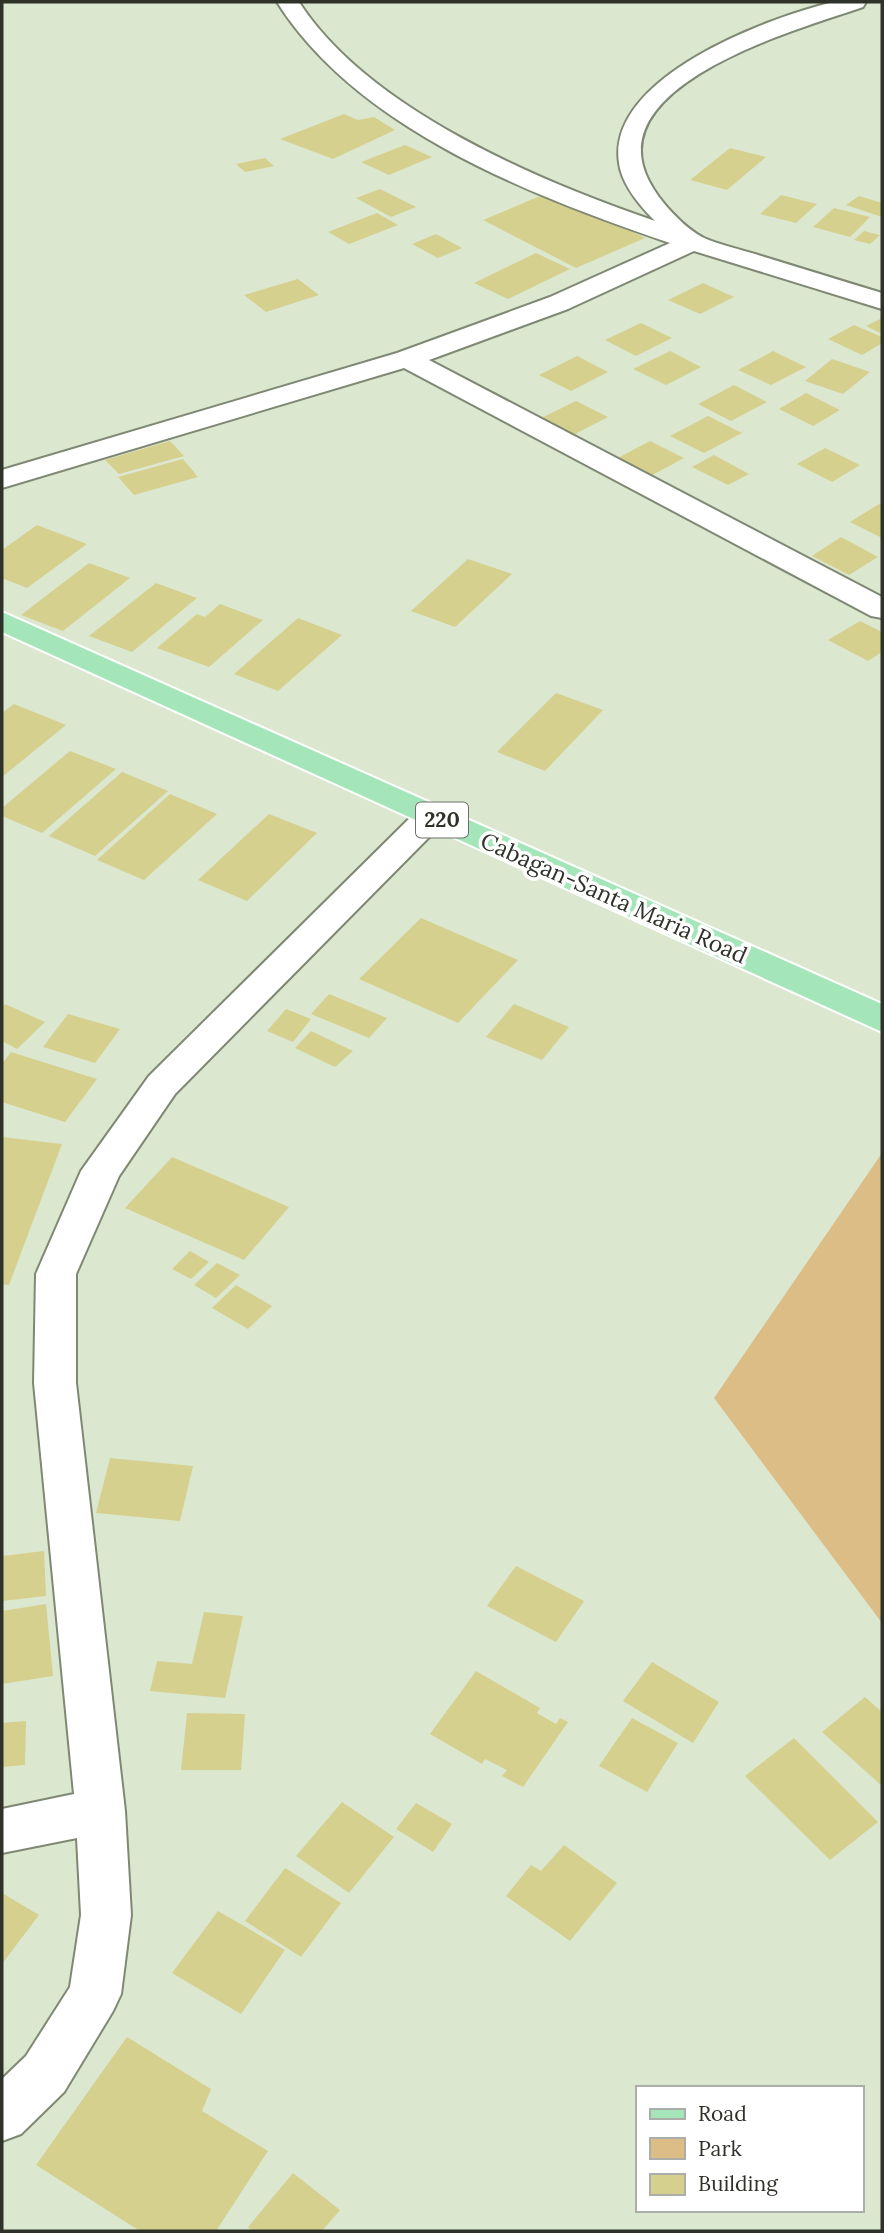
<svg xmlns="http://www.w3.org/2000/svg" width="884" height="2233" font-family="Lora,serif">
  <style>
    .green { fill: #ddbd86 }
    .building { fill: #d5d08e }
    .lines { fill: none; stroke-linecap: round; stroke-linejoin: round }
    .minor-casing { stroke: #7e8873; stroke-width: 4 }
    .primary-casing { stroke: #fff; stroke-width: 4 }
    .minor { fill: #fff; fill-rule: evenodd }
    .primary { fill: #a4e6b9; fill-rule: evenodd }
    .labels { text-anchor: middle; stroke-width: 7; stroke-linejoin: round; paint-order: stroke }
    .shield { fill: #fff; stroke: #6d7069; stroke-width: 2 }
    .shield-label { font-size: 21px; font-weight: bold; fill: #2e3229 }
    .street-label { font-size: 23px; fill: #2e3229; stroke: #fff }
  </style>
  <rect width="100%" height="100%" fill="#dce7d0"/>
  <path class="green" d="M 882,1153 L 882,1623 L 714,1398 Z"/>
  <path class="building" d="M 344,114 L 358,120 L 374,117 L 395,130 L 333,159 L 280,139 Z
    M 405,145 L 432,157 L 389,175 L 361,162 Z
    M 730,148 L 766,157 L 727,190 L 690,180 Z
    M 265,158 L 274,166 L 245,172 L 236,164 Z
    M 380,189 L 416,207 L 391,217 L 356,198 Z
    M 552,191 L 645,238 L 576,268 L 483,220 Z
    M 781,195 L 817,204 L 796,223 L 760,214 Z
    M 859,196 L 882,203 L 882,217 L 846,205 Z
    M 834,208 L 870,217 L 850,237 L 813,227 Z
    M 377,213 L 398,225 L 349,244 L 328,232 Z
    M 864,231 L 880,235 L 870,244 L 854,240 Z
    M 436,234 L 462,248 L 438,258 L 412,244 Z
    M 536,253 L 570,269 L 508,299 L 474,283 Z
    M 298,279 L 319,295 L 266,312 L 244,295 Z
    M 703,283 L 734,297 L 700,314 L 668,300 Z
    M 882,318 L 882,334 L 866,326 Z
    M 641,323 L 672,338 L 636,356 L 605,340 Z
    M 854,325 L 882,337 L 882,343 L 862,355 L 828,339 Z
    M 670,351 L 701,367 L 666,385 L 633,369 Z
    M 773,351 L 806,367 L 771,385 L 738,370 Z
    M 577,356 L 608,372 L 571,391 L 539,375 Z
    M 832,359 L 870,372 L 843,394 L 805,381 Z
    M 734,385 L 767,402 L 731,421 L 698,404 Z
    M 806,393 L 840,410 L 813,426 L 779,409 Z
    M 576,401 L 608,417 L 569,437 L 537,420 Z
    M 708,416 L 742,433 L 704,453 L 670,436 Z
    M 170,441 L 184,456 L 119,474 L 105,460 Z
    M 650,441 L 684,458 L 645,479 L 612,461 Z
    M 825,448 L 860,465 L 832,482 L 797,464 Z
    M 714,455 L 749,474 L 728,485 L 692,467 Z
    M 183,459 L 198,477 L 134,495 L 118,477 Z
    M 879,504 L 882,506 L 882,538 L 850,522 Z
    M 37,525 L 87,544 L 27,588 L 2,578 L 2,550 Z
    M 841,537 L 878,557 L 849,575 L 812,556 Z
    M 468,559 L 512,574 L 455,627 L 411,611 Z
    M 89,563 L 130,578 L 63,631 L 21,615 Z
    M 156,583 L 197,598 L 132,652 L 89,636 Z
    M 220,604 L 263,620 L 209,667 L 157,648 L 197,614 L 205,617 Z
    M 298,618 L 342,635 L 278,691 L 234,674 Z
    M 860,621 L 882,632 L 882,652 L 868,661 L 828,640 Z
    M 556,693 L 603,710 L 545,771 L 497,752 Z
    M 14,704 L 66,725 L 2,777 L 2,713 Z
    M 70,751 L 116,769 L 42,833 L 2,816 L 2,808 Z
    M 122,772 L 168,791 L 95,856 L 49,836 Z
    M 170,794 L 217,814 L 144,880 L 97,860 Z
    M 269,814 L 317,833 L 247,901 L 198,880 Z
    M 421,918 L 518,960 L 458,1023 L 359,979 Z
    M 329,994 L 387,1018 L 369,1038 L 311,1014 Z
    M 5,1004 L 45,1022 L 17,1049 L 2,1041 L 2,1007 Z
    M 514,1004 L 569,1027 L 542,1060 L 486,1037 Z
    M 286,1009 L 311,1019 L 293,1042 L 267,1031 Z
    M 68,1014 L 120,1029 L 95,1063 L 43,1047 Z
    M 311,1031 L 353,1051 L 335,1067 L 295,1048 Z
    M 11,1052 L 97,1079 L 65,1122 L 2,1102 L 2,1064 Z
    M 2,1137 L 62,1144 L 9,1285 L 2,1284 Z
    M 172,1157 L 289,1207 L 244,1260 L 125,1208 Z
    M 190,1251 L 209,1262 L 191,1279 L 172,1269 Z
    M 217,1263 L 240,1275 L 216,1298 L 194,1285 Z
    M 236,1285 L 272,1306 L 248,1329 L 212,1308 Z
    M 110,1458 L 193,1466 L 180,1521 L 96,1513 Z
    M 44,1551 L 46,1596 L 2,1601 L 2,1556 Z
    M 516,1566 L 584,1601 L 556,1642 L 487,1606 Z
    M 46,1604 L 53,1676 L 2,1684 L 2,1611 Z
    M 204,1612 L 243,1616 L 225,1698 L 150,1691 L 157,1661 L 192,1664 Z
    M 652,1662 L 719,1702 L 693,1743 L 623,1701 Z
    M 476,1671 L 540,1708 L 537,1713 L 556,1724 L 560,1718 L 568,1722 L 523,1787 L 502,1776 L 507,1770 L 485,1759 L 482,1764 L 430,1734 Z
    M 865,1697 L 882,1712 L 882,1786 L 822,1732 Z
    M 187,1713 L 245,1714 L 241,1770 L 181,1770 Z
    M 632,1718 L 678,1743 L 647,1792 L 599,1766 Z
    M 26,1721 L 25,1765 L 2,1767 L 2,1723 Z
    M 794,1738 L 878,1822 L 830,1860 L 745,1776 Z
    M 342,1802 L 394,1837 L 349,1893 L 296,1856 Z
    M 416,1803 L 452,1824 L 433,1852 L 396,1829 Z
    M 564,1845 L 617,1883 L 570,1941 L 506,1896 L 531,1865 L 541,1871 Z
    M 285,1868 L 341,1903 L 301,1957 L 245,1921 Z
    M 2,1893 L 39,1915 L 2,1964 Z
    M 218,1911 L 285,1950 L 241,2014 L 172,1973 Z
    M 127,2037 L 211,2089 L 202,2111 L 268,2151 L 216,2231 L 140,2231 L 36,2165 Z
    M 293,2173 L 340,2210 L 322,2231 L 252,2231 L 248,2227 Z"/>
  <g class="lines">
    <defs>
      <path id="minor" d="M 277,2 L 299,2 C 368,109 538,181 655,221 C 640,206 622,185 619,163 C 606,77 769,17 834,2 C 843,0 856,2 866,2 L 863,7 C 803,28 598,83 649,181 C 659,201 684,228 704,238 C 720,245 739,249 755,254 C 797,267 840,280 882,293 L 882,309 L 694,251 L 568,309 L 429,360 L 882,597 L 882,618 L 871,616 L 404,368 L 2,488 L 2,470 L 397,353 L 550,297 L 670,243 C 533,196 358,130 277,2 Z
        M 432,804 L 444,808 L 449,815 L 444,822 L 175,1094 L 119,1176 L 76,1274 L 76,1383 L 125,1811 L 131,1915 L 121,1994 L 113,2011 L 64,2092 L 21,2134 L 2,2141 L 2,2079 L 26,2056 L 70,1987 L 81,1915 L 77,1838 L 2,1853 L 2,1809 L 74,1794 L 34,1383 L 36,1274 L 81,1171 L 149,1076 L 420,808 Z"/>
      <path id="primary" d="M 2,612 L 882,1004 L 882,1032 L 2,632 Z"/>
    </defs>
    <use href="#minor" class="minor-casing"/>
    <use href="#primary" class="primary-casing"/>
    <use href="#minor" class="minor"/>
    <use href="#primary" class="primary"/>
  </g>
  <g class="labels">
    <rect class="shield" x="416" y="802.5" width="52" height="35" rx="5"/>
    <g class="shield-label">
      <text x="442" y="827">220</text>
    </g>
    <g class="street-label">
      <text transform="translate(614 898) rotate(24)" y="8">Cabagan-Santa Maria Road</text>
    </g>
  </g>
  <rect width="884" height="2233" fill="none" stroke="#2e3229" stroke-width="7"/>
  <rect x="636" y="2086" width="228" height="126" fill="#ffffff" stroke="#abada9" stroke-width="2"/>
  <rect x="650" y="2109" width="35" height="10" fill="#a4e6b9" stroke="#abada9" stroke-width="2"/>
  <text x="698" y="2121" font-size="21" fill="#2e3229">Road</text>
  <rect x="650" y="2138" width="35" height="21" fill="#ddbd86" stroke="#abada9" stroke-width="2"/>
  <text x="698" y="2156" font-size="21" fill="#2e3229">Park</text>
  <rect x="650" y="2174" width="35" height="21" fill="#d5d08e" stroke="#abada9" stroke-width="2"/>
  <text x="698" y="2191" font-size="21" fill="#2e3229">Building</text>
</svg>
